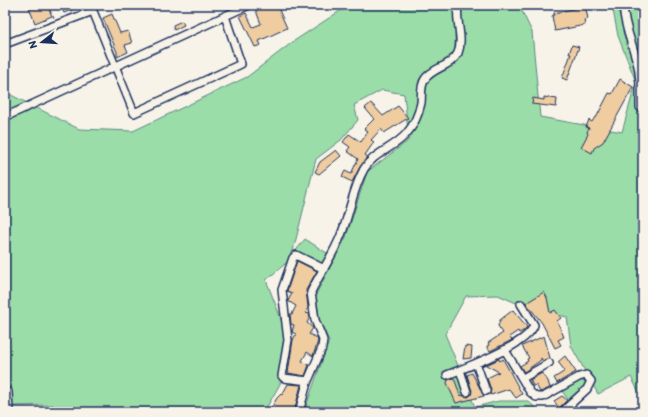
<svg xmlns="http://www.w3.org/2000/svg" width="648" height="417" font-family="Itim,sans-serif">
  <style>
    .green { fill: #9bdda8; stroke: #5b8683 }
    .building { fill: #efcda0; stroke: #1b2f5e }
    .lines { fill: none; stroke-linecap: round; stroke-linejoin: round }
    .minor-casing { stroke: #1b2f5e; stroke-width: 10 }
    .path { stroke: #1b2f5e; stroke-width: 1; stroke-dasharray: 3 3; stroke-linecap: butt }
    .minor { stroke: #f7f3e8; stroke-width: 7 }
  </style>
  <rect width="100%" height="100%" fill="#f7f3e8"/>
  <filter id="ink" filterUnits="userSpaceOnUse"><feTurbulence type="fractalNoise" baseFrequency=".025" numOctaves="2"/><feDisplacementMap in="SourceGraphic" scale="8" xChannelSelector="R" yChannelSelector="G"/><feConvolveMatrix kernelMatrix="1 2 1 2 8 2 1 2 1" color-interpolation-filters="sRGB"/></filter>
  <g filter="url(#ink)">
    <path class="green" d="M 349,5 L 519,5 L 532,32 L 540,117 L 622,132 L 636,82 L 618,36 L 612,5 L 643,5 L 643,400 L 631,377 L 598,394 L 571,346 L 567,317 L 530,309 L 498,295 L 466,296 L 445,334 L 475,407 L 499,401 L 528,401 L 540,412 L 304,412 L 329,341 L 319,319 L 316,294 L 346,237 L 367,172 L 409,140 L 404,94 L 382,90 L 354,105 L 358,120 L 341,140 L 316,159 L 291,259 L 266,280 L 285,329 L 280,384 L 264,412 L 53,412 L 53,405 L 12,406 L 10,388 L 5,388 L 5,92 L 79,129 L 133,131 L 247,77 L 294,41 Z
      M 305,239 L 330,255 L 318,266 L 294,253 Z
      M 581,380 L 586,382 L 586,388 L 569,401 L 562,391 Z"/>
    <path class="building" d="M 28,5 L 47,5 L 52,16 L 35,23 Z
      M 60,5 L 84,5 L 64,13 Z
      M 263,5 L 291,5 L 279,10 L 287,28 L 259,41 L 261,45 L 255,47 L 240,16 L 246,13 L 253,27 L 261,24 L 255,8 Z
      M 582,7 L 583,10 L 586,9 L 588,19 L 584,20 L 585,25 L 555,31 L 552,16 L 554,15 L 554,13 Z
      M 112,14 L 120,33 L 128,31 L 132,43 L 125,45 L 128,52 L 117,57 L 117,52 L 103,18 Z
      M 182,21 L 184,25 L 174,30 L 173,25 Z
      M 572,45 L 579,47 L 567,80 L 562,78 L 571,54 L 569,54 Z
      M 620,79 L 633,87 L 603,142 L 594,148 L 592,153 L 581,147 L 588,134 L 587,132 L 589,128 L 586,127 L 589,120 L 592,122 L 595,117 L 596,118 L 609,93 L 612,94 Z
      M 544,97 L 557,99 L 556,107 L 532,104 L 533,98 L 544,100 Z
      M 371,103 L 383,116 L 398,106 L 408,118 L 384,133 L 381,129 L 371,140 L 374,142 L 365,155 L 368,157 L 360,167 L 352,182 L 342,177 L 345,171 L 351,174 L 358,159 L 347,151 L 350,147 L 343,142 L 349,134 L 361,142 L 368,132 L 364,129 L 374,119 L 365,108 Z
      M 336,150 L 341,156 L 319,174 L 315,172 L 320,162 Z
      M 297,261 L 317,271 L 306,290 L 308,307 L 306,313 L 309,314 L 310,317 L 307,323 L 313,328 L 309,334 L 317,338 L 318,341 L 313,356 L 307,352 L 302,361 L 309,365 L 305,376 L 288,373 L 293,340 L 296,334 L 292,332 L 294,325 L 291,324 L 290,314 L 292,314 L 296,306 L 288,301 L 292,293 L 287,291 Z
      M 544,292 L 547,298 L 550,313 L 555,310 L 561,318 L 557,321 L 564,337 L 558,340 L 561,345 L 555,348 L 542,323 L 526,303 Z
      M 513,310 L 527,327 L 523,331 L 519,333 L 518,331 L 509,337 L 512,340 L 490,351 L 487,346 L 489,345 L 488,343 L 503,333 L 498,326 L 500,320 Z
      M 544,336 L 550,358 L 543,361 L 541,358 L 541,360 L 524,372 L 520,366 L 528,361 L 527,359 L 529,358 L 522,346 Z
      M 465,346 L 472,347 L 471,358 L 463,359 Z
      M 565,356 L 576,372 L 557,383 L 554,378 L 565,371 L 558,362 Z
      M 499,359 L 500,361 L 503,359 L 522,394 L 516,398 L 509,389 L 491,395 L 490,394 L 491,390 L 487,378 L 499,372 L 486,365 Z
      M 472,373 L 484,396 L 456,403 L 447,383 L 448,380 L 454,378 L 460,395 L 468,397 L 471,395 L 472,391 L 467,375 Z
      M 542,373 L 548,381 L 550,388 L 540,392 L 536,385 L 533,386 L 530,380 Z
      M 288,384 L 301,385 L 294,412 L 269,412 L 277,398 L 281,394 L 282,395 Z
      M 562,396 L 567,400 L 559,408 L 554,401 Z"/>
    <g class="lines">
      <defs>
        <path id="minor" d="M 623,5 C 624,27 633,45 638,66 C 641,79 640,94 640,107
          M 5,44 L 93,11 L 134,113 L 241,64 L 225,16
          M 5,117 L 249,5
          M 505,350 L 530,392 L 536,397 L 543,397 L 579,377 L 586,375 L 591,381 L 587,389 L 562,412
          M 476,363 L 486,391
          M 460,370 L 467,392
          M 447,375 C 467,367 528,345 534,325 L 521,304
          M 523,378 L 549,363
          M 308,381 L 284,378 L 282,376 L 288,340 L 282,290 L 293,258 L 296,255 L 324,269
          M 8,392 L 9,412
          M 299,412 L 307,383 L 322,348 L 323,340 L 315,320 L 311,292 L 314,286 C 323,269 334,253 341,235 C 350,214 352,190 364,169 C 374,152 395,148 407,133 C 414,125 419,112 421,103 C 422,95 420,86 425,79 C 433,67 451,67 458,53 C 464,38 455,20 458,5"/>
      </defs>
      <use href="#minor" class="minor-casing"/>
      <path class="path" d="M 47,5 L 54,18"/>
      <use href="#minor" class="minor"/>
    </g>
  </g>
  <rect width="648" height="417" fill="none" stroke="#f7f3e8" stroke-width="20"/>
  <rect x="10" y="10" width="628" height="397" fill="none" stroke="#1b2f5e" stroke-width="1.5" filter="url(#ink)"/>
  <g transform="translate(42 42) rotate(253)" stroke="#f7f3e8" stroke-width="3" paint-order="stroke">
  <path d="M0-3L7 15L0 10L-7 15Z" fill="#1b2f5e"/>
  <text y="-6" font-size="11" font-weight="bold" text-anchor="middle" fill="#1b2f5e">N</text>
  </g>
</svg>
